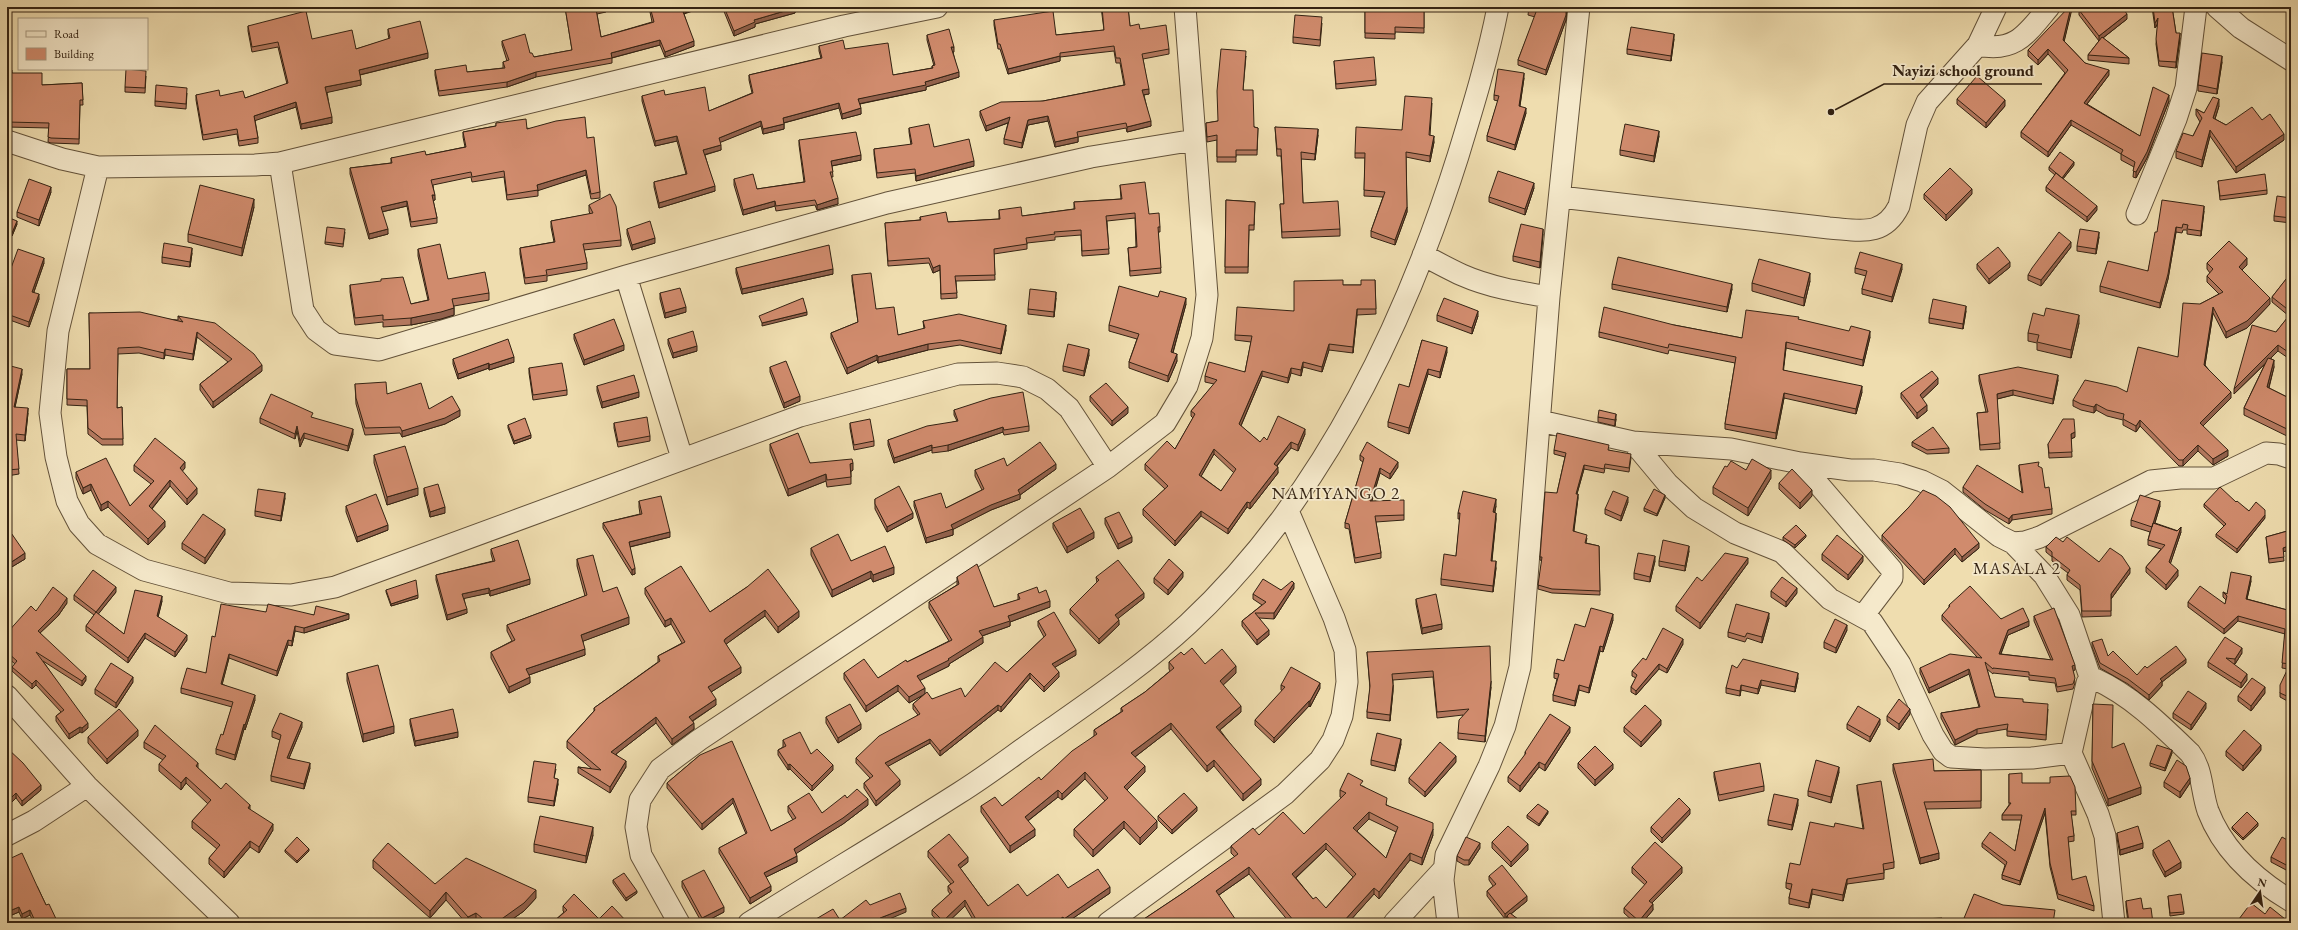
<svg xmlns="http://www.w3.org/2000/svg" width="2298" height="930" font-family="'EB Garamond',serif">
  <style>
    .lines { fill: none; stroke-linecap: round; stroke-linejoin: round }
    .minor-casing { stroke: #63523a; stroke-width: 23 }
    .minor { stroke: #f5e9cb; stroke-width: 21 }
    .wall { fill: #b3785e; stroke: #342313; fill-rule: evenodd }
    .shaded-wall { fill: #92614c; stroke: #342313 }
    .building { fill: #d08b6d; stroke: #342313; fill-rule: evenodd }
    .labels { text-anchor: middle; stroke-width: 3.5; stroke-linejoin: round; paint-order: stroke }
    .quarter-label { font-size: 17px; letter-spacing: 1px; fill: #342313; stroke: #f5e9cb }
    .leader { fill: none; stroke: #342313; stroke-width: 1.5 }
    .callout-dot { fill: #342313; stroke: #f5e9cb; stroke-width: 1.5 }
    .callout-label { font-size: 16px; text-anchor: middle; font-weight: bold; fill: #342313; stroke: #f5e9cb; stroke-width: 3.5; stroke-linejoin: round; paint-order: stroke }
  </style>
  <rect width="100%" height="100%" fill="#efddaf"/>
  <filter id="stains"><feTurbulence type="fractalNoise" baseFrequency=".005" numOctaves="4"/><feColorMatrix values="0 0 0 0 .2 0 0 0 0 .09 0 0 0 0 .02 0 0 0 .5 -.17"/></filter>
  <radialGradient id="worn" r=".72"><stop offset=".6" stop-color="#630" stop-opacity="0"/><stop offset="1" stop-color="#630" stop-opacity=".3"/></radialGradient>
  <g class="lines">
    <defs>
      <path id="minor" d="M 2217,7 L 2241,28 L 2291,60
        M 1978,45 C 2016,53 2027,33 2049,7
        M 7,141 L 62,159 L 98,167 L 255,165 L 280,163 L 844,26 L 937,7
        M 280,163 L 303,310 L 316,330 L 335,344 L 379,350 L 626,276 L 887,203 L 1091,157 L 1195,140
        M 98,167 L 58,331 L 50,413 L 56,457 L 67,501 L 79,524 L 97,544 L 144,570 L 229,593 L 291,595 L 335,587 L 800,416 L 958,374 L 997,373 L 1023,377 L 1047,389 L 1069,408 L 1108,467 L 1165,423 L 1187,386 L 1202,338 L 1207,295 L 1185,7
        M 1560,197 L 1829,228 C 1859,230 1883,238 1899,206 L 1917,125 L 1927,102 L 1978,45 L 1996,7
        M 2137,214 L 2176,119 L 2186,88 L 2196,7
        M 1423,255 C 1436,262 1449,269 1462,275 C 1489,287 1519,292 1549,297
        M 626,276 L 682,458
        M 1540,421 L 1633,442 L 1668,484 L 1694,508 L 1735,533 L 1782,552 L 1830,599 L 1872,622 L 1900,664 L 1933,735 L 1943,751 L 1951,757 L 1985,759 L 2032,758 L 2071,753
        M 1633,442 L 1731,449 L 1800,463 L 1892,570 L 1892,578 L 1863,616
        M 1800,463 L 1850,470 L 1874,470 L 1900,474 L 1922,481 L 1942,491 L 1999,536 L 2013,543 L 2044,575 L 2069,615 L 2091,680
        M 2013,543 L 2025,542 L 2040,537 L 2151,481 L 2180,478 L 2214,478 L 2266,453 L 2279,454 L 2291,458
        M 7,696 L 87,786 L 229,923
        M 7,835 L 34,821 L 87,786
        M 679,923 L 641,855 L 636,827 L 640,800 L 660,769 L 699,740 L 1108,467
        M 749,923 C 819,879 890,837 959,793 C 991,773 1020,750 1051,729 C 1098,696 1146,663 1188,624 C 1321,500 1404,327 1458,156 C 1473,107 1488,58 1498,7
        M 1108,923 L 1285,794 L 1320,760 L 1333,740 L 1342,716 L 1347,682 L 1345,650 L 1334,618 L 1288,511
        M 1394,923 L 1443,870
        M 1448,923 L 1443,880 L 1446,855 L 1489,766 L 1505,726 L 1520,667 L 1549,297 L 1579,7
        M 2114,923 L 2105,836 L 2098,814 L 2071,753 L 2087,683 L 2095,679 C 2132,696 2161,725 2190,753 C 2203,770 2201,791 2208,811 C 2223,850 2256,880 2291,901"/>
    </defs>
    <use href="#minor" class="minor-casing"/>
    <use href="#minor" class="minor"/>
  </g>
  <path class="wall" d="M 565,7 L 606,7 L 606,12 L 597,14 L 601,37 L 652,22 L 649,7 L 704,7 L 684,14 L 694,46 L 665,57 L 660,45 L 612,58 L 612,63 L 536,77 L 507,87 L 439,96 L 435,75 L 435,70 L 467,72 L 503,68 L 503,62 L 507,61 L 502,45 L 502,41 L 530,53 L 534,57 L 572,50 Z
    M 723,7 L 795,7 L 795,13 L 755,24 L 755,27 L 734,36 L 723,9 Z
    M 1101,7 L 1128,7 L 1130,26 L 1140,29 L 1169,49 L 1169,54 L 1143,59 L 1149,94 L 1144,95 L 1151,126 L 1127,132 L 1126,128 L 1078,137 L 1078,142 L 1055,147 L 1048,121 L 1028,125 L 1022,148 L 1004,144 L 1004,139 L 1008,123 L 986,131 L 980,116 L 980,111 L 1043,101 L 1124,85 L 1120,63 L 1116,63 L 1114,51 L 1060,57 L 1060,61 L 1008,74 L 1000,49 L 998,49 L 994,25 L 994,20 L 1056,35 L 1104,30 Z
    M 1222,7 L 1256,7 L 1256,8 L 1222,8 Z
    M 1365,7 L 1404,8 L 1424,7 L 1424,33 L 1395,32 L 1395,39 L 1365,38 Z
    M 1529,7 L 1567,7 L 1566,20 L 1546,75 L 1518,65 L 1518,60 L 1535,17 L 1528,15 Z
    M 2072,7 L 2064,41 L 2085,63 L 2109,75 L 2087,104 L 2140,136 L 2169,101 L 2147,158 L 2136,178 L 2133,177 L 2134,167 L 2121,160 L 2121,154 L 2071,125 L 2048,157 L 2021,137 L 2021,132 L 2065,73 L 2048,54 L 2038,65 L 2028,56 L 2028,50 Z
    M 2152,7 L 2172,7 L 2176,33 L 2180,38 L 2176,68 L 2159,66 L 2156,44 L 2158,24 L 2155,28 Z
    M 2079,10 L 2127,19 L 2103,38 L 2129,58 L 2129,64 L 2088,60 L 2088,55 L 2099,41 L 2079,15 Z
    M 1322,23 L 1320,46 L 1293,43 L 1293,37 Z
    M 248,26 L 356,49 L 389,39 L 388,34 L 388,29 L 428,58 L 360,75 L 361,85 L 327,92 L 332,123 L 301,129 L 296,107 L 255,120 L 258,138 L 258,143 L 239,146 L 237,134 L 203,140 L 196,100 L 196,95 L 245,98 L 287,84 L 278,47 L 252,52 L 248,31 Z
    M 927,35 L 954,52 L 953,52 L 959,77 L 926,87 L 926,90 L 860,104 L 861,114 L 842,119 L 839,108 L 784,123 L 784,129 L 763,134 L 761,126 L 720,142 L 721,150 L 705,155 L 715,191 L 659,208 L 654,187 L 654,182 L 686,174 L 677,141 L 655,146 L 642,101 L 642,96 L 665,95 L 709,111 L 752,93 L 749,80 L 749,75 L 821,58 L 819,51 L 819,46 L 845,49 L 893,75 L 932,68 L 932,66 L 934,66 L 927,40 Z
    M 1674,39 L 1671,61 L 1627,54 L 1627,49 Z
    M 1246,56 L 1243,90 L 1254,127 L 1258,128 L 1257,155 L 1236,155 L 1236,162 L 1217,162 L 1217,140 L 1207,142 L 1206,123 L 1218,121 Z
    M 1334,61 L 1376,80 L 1376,85 L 1336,89 Z
    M 2222,62 L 2217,94 L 2198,91 L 2198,85 Z
    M 7,70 L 12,73 L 42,85 L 82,83 L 83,105 L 80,105 L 79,144 L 51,143 L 48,142 L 49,128 L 7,127 Z
    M 146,76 L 145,93 L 125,92 L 125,87 Z
    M 1524,78 L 1520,106 L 1526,113 L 1515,150 L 1487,141 L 1487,136 L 1498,101 L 1494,100 L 1494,95 Z
    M 187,93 L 186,109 L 155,106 L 155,101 Z
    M 1957,99 L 2005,106 L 1986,128 L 1957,104 Z
    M 1432,103 L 1430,136 L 1434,142 L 1430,162 L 1406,157 L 1407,212 L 1395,245 L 1371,237 L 1371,231 L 1383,197 L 1364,196 L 1365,158 L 1355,158 L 1355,153 L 1402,130 Z
    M 2219,106 L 2215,119 L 2226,125 L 2262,120 L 2284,140 L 2236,173 L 2210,136 L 2202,167 L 2176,158 L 2176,151 L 2193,136 L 2200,122 L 2196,115 L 2196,109 L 2204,113 Z
    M 496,123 L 587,138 L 600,192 L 600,198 L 591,199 L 586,175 L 538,190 L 538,196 L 507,200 L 504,177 L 472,182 L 471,177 L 433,185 L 435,200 L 433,200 L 437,218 L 437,223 L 411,227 L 407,206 L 382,212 L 388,234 L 369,239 L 350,174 L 350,168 L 391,163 L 391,158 L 426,155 L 465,147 L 463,137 L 463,132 L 496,126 Z
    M 1275,127 L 1318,135 L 1315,160 L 1301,159 L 1303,203 L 1340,229 L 1340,236 L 1282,238 L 1280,204 L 1284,204 L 1281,156 L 1277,156 Z
    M 909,128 L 934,147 L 974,166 L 916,181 L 915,173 L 877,178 L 874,154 L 874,149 L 911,145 L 909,132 Z
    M 1659,136 L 1654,162 L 1620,155 L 1620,150 Z
    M 799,140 L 861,160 L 832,166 L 833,177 L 831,177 L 838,204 L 817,210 L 815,205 L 776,211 L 775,206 L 743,215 L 734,185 L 734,179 L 757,189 L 804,182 L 799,145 Z
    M 2074,165 L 2063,179 L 2097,210 L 2087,222 L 2046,191 L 2046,187 L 2055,175 L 2049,170 L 2049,167 Z
    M 2218,181 L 2267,190 L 2267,194 L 2220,200 Z
    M 1120,185 L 1149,214 L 1160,227 L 1160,232 L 1158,232 L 1161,273 L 1130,276 L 1128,248 L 1136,247 L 1135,218 L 1107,221 L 1109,254 L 1082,256 L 1081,235 L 1055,237 L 1055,240 L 1027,243 L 1027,249 L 994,254 L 995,280 L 956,281 L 957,298 L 941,299 L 940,270 L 933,273 L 929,263 L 888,266 L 885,223 L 920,220 L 920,217 L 948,222 L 999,219 L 999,210 L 1022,216 L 1074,209 L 1074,202 L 1121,199 Z
    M 1534,188 L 1525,215 L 1489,202 L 1489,197 Z
    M 51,192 L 39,226 L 17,217 L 17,212 Z
    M 1924,194 L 1972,194 L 1946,221 L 1924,199 Z
    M 2291,198 L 2291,223 L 2274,221 L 2274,216 Z
    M 1226,200 L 1255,202 L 1254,230 L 1249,230 L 1248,273 L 1225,273 Z
    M 589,205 L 621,240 L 621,246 L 584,250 L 587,263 L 587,269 L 547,276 L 547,281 L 525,284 L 520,254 L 520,248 L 554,242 L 551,227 L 551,221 L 590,214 L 589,211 Z
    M 254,207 L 242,256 L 188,242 L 188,234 Z
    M 2204,211 L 2201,236 L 2187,234 L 2187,230 L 2183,230 L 2182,233 L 2176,232 L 2168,279 L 2160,308 L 2100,292 L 2100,286 L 2148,271 L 2157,232 Z
    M 7,217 L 17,224 L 12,236 L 7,234 Z
    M 627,229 L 655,243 L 632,250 L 627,234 Z
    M 345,232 L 343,247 L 325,244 L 325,242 Z
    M 1543,234 L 1540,268 L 1513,261 L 1513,256 Z
    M 2099,237 L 2096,254 L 2077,251 L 2077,246 Z
    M 2071,247 L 2041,286 L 2028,280 L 2028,275 Z
    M 418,249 L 448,279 L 489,293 L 489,300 L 454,306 L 454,315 L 441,319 L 411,325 L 383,327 L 383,322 L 355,325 L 350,292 L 350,285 L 411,304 L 428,300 L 418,256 Z
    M 192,253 L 190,267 L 162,263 L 162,257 Z
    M 44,263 L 34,292 L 39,299 L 29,327 L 7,319 L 7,279 Z
    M 2207,263 L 2247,265 L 2242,270 L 2270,304 L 2247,328 L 2226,338 L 2213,313 L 2205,365 L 2231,398 L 2203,426 L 2228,456 L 2213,465 L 2198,451 L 2183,466 L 2179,466 L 2140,426 L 2136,432 L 2123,425 L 2123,420 L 2107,416 L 2096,410 L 2094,413 L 2081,410 L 2073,406 L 2073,400 L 2127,392 L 2178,357 L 2200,304 L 2219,294 L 2207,282 L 2207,276 L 2210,273 L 2207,269 Z
    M 1977,264 L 2010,267 L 1989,284 L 1977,269 Z
    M 2291,266 L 2291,360 L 2278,351 L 2271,358 L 2274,367 L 2269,388 L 2291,399 L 2291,438 L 2244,415 L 2244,408 L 2265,364 L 2234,394 L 2276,332 L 2289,316 L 2272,302 L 2272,297 L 2288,277 L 2287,275 L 2287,269 Z
    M 736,268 L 833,274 L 742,294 L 736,273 Z
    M 1855,268 L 1902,269 L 1892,302 L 1862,294 L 1862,289 L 1866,276 L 1855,273 Z
    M 852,275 L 876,309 L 898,335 L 924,329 L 923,321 L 1006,330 L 1001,354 L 960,345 L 928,350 L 878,363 L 877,360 L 847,374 L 831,338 L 831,333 L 858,322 L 852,281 Z
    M 1375,280 L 1376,314 L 1357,315 L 1353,353 L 1329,350 L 1322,372 L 1303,367 L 1301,376 L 1291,373 L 1288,383 L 1262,376 L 1241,426 L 1260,442 L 1267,440 L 1305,434 L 1298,451 L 1291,448 L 1277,466 L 1278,473 L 1250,509 L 1247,507 L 1228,534 L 1201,516 L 1175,546 L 1143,515 L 1143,509 L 1165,489 L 1145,470 L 1145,464 L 1175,449 L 1193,418 L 1191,416 L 1191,411 L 1214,384 L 1205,382 L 1205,376 L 1245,372 L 1251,342 L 1235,340 L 1235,335 L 1294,311 L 1343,285 L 1361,285 ZM 1214,454 L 1234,473 L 1221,491 L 1201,476 Z
    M 1810,281 L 1804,306 L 1752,291 L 1752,283 Z
    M 1612,284 L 1732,289 L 1727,312 L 1612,289 Z
    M 660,293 L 686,312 L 665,318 L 660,299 Z
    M 1158,297 L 1186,304 L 1173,353 L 1177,361 L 1168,382 L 1129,368 L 1129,362 L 1137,339 L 1109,331 L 1109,325 Z
    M 1056,298 L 1054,317 L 1028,314 L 1028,309 Z
    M 1966,311 L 1963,329 L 1929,323 L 1929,318 Z
    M 89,313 L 178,320 L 178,316 L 262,371 L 213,408 L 200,390 L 200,384 L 228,362 L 197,337 L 193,360 L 165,355 L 164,359 L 139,353 L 118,354 L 117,408 L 122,407 L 123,445 L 102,445 L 88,434 L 87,406 L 67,405 L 67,369 L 90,369 Z
    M 1437,315 L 1478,316 L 1472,334 L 1437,321 Z
    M 2044,316 L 2079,323 L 2071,358 L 2037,350 L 2037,343 L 2028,341 L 2028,333 Z
    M 1799,320 L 1870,337 L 1863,366 L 1786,348 L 1783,370 L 1862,392 L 1856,414 L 1784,398 L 1776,439 L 1725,429 L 1725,424 L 1735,363 L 1669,350 L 1668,354 L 1599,337 L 1599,332 L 1674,325 L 1742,338 Z
    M 574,334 L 624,350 L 584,365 L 574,339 Z
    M 668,339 L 697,351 L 673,358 L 668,344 Z
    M 1422,340 L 1447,352 L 1440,378 L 1428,374 L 1409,434 L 1388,427 L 1388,422 L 1409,387 Z
    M 1089,355 L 1084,376 L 1063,371 L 1063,366 Z
    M 453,359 L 514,362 L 489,370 L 489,368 L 458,379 L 453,364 Z
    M 7,365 L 22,374 L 15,407 L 28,413 L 25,441 L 16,440 L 19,474 L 7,476 Z
    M 770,367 L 800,401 L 784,408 L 770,372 Z
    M 529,368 L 567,390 L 567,395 L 533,400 L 529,373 Z
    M 1979,375 L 2058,380 L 2053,404 L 2013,395 L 1997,399 L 2000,449 L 1980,450 L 1977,413 L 1986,412 L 1979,381 Z
    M 355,384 L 387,394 L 429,409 L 460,416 L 445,424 L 402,437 L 400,433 L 365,435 L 356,404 Z
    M 1938,384 L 1922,399 L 1927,411 L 1917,419 L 1901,398 L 1901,393 Z
    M 597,386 L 639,397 L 602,408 L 597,391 Z
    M 1090,396 L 1128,413 L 1112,426 L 1090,401 Z
    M 954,410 L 1029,426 L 1029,431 L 1004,435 L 1003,432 L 948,451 L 932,453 L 932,450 L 894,463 L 888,445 L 888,440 L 957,421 L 954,415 Z
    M 1598,417 L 1616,419 L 1615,426 L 1598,422 Z
    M 260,418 L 313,418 L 353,434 L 348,451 L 304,438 L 300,447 L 297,431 L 295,439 L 260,423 Z
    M 614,423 L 650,436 L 650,441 L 618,447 L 614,428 Z
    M 850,423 L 874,441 L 874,446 L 854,450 L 850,428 Z
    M 508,425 L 531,438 L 514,444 L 508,428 Z
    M 2075,437 L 2071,439 L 2072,457 L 2049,458 L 2048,444 Z
    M 1912,442 L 1949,448 L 1949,453 L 1927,454 L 1912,446 Z
    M 770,444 L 810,463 L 853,470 L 851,471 L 851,484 L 827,487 L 826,481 L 788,496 L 770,451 Z
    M 1554,450 L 1609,450 L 1631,458 L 1629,472 L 1605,468 L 1604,473 L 1584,469 L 1577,494 L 1578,498 L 1574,531 L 1587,538 L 1586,543 L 1599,546 L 1600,595 L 1552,593 L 1538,589 L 1542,561 L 1540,560 L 1540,557 L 1557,493 L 1565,457 L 1554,454 Z
    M 374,455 L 418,495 L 387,505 L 374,463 Z
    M 1360,455 L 1398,467 L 1390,479 L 1380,473 L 1372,501 L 1404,515 L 1404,520 L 1376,522 L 1381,553 L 1381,558 L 1355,563 L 1349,529 L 1345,528 L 1345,523 L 1363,462 L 1360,460 Z
    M 134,465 L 185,468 L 182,471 L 197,494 L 187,505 L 170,486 L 152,509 L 165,527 L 148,545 L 108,507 L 101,511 L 91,490 L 83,494 L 76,478 L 76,472 L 130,506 L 151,484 L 134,471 Z
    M 2019,465 L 2039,467 L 2045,488 L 2052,509 L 2052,514 L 2012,520 L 2009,524 L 1985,510 L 1963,492 L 1963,487 L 2022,493 L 2019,470 Z
    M 1007,466 L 1056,469 L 1020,495 L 1020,499 L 991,510 L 953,529 L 953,535 L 926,543 L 914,506 L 914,501 L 946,508 L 982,490 L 975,476 L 975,470 Z
    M 1727,467 L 1746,470 L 1771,478 L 1748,516 L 1713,494 L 1713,487 Z
    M 1779,483 L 1812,496 L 1800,509 L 1779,489 Z
    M 424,488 L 445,513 L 430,517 L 424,493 Z
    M 285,498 L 281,521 L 255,516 L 255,511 Z
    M 1665,498 L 1657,516 L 1644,511 L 1644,508 Z
    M 875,499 L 913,518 L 887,532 L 875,509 Z
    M 639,501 L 670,537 L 630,547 L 635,574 L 632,575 L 603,528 L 603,523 L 640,514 L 639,507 Z
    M 1628,502 L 1621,521 L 1605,514 L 1605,509 Z
    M 2236,502 L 2249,511 L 2265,518 L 2237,553 L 2216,537 L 2216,534 L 2224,526 L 2204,507 L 2204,504 Z
    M 346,506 L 388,530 L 357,542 L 346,512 Z
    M 1496,506 L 1495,512 L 1496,519 L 1492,561 L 1496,568 L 1493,592 L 1441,585 L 1441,579 L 1456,556 L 1460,519 L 1458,519 L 1458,513 Z
    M 2160,506 L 2155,523 L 2181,532 L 2170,564 L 2178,576 L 2166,590 L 2146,572 L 2146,567 L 2161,549 L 2148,545 L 2148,540 L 2150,532 L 2131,526 L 2131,520 Z
    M 1909,507 L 1979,548 L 1962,562 L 1955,554 L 1924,585 L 1882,540 L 1882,535 Z
    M 1105,518 L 1132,542 L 1118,549 L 1105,524 Z
    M 1053,523 L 1094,538 L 1067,553 L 1053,528 Z
    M 7,527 L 25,559 L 10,568 L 7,563 Z
    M 2291,530 L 2291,549 L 2283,552 L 2284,561 L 2269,563 L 2266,537 Z
    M 225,534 L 205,564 L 182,549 L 182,543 Z
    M 1783,537 L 1806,537 L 1795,548 L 1783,540 Z
    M 2063,542 L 2099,562 L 2130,573 L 2111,599 L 2111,616 L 2082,617 L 2080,590 L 2067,580 L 2067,575 L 2068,573 L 2052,561 L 2052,557 L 2046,552 L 2046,547 Z
    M 811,548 L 851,561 L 894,574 L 873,582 L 871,578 L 832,597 L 811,555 Z
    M 491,549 L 530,584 L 490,596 L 489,593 L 464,598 L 467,613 L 447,620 L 436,580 L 436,575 L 493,561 L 491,554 Z
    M 1689,551 L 1685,571 L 1659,566 L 1659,561 Z
    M 1822,554 L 1863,561 L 1848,580 L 1822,560 Z
    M 577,559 L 629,624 L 583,641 L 585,655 L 529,675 L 530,683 L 509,693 L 491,658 L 491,652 L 512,641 L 507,631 L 507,625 L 585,596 L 577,566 Z
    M 1655,561 L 1650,582 L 1634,579 L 1634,573 Z
    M 1748,563 L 1700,629 L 1676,611 L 1676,606 L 1702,581 Z
    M 957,577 L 994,607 L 1018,600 L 1018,594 L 1039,593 L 1050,607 L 1010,622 L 1010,626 L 982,636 L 983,643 L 949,664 L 949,666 L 920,680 L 925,694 L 932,699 L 965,697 L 1007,672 L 1044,637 L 1038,626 L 1038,621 L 1076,655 L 1055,667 L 1059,677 L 1044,692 L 1030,678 L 1001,712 L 998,710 L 940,756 L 930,743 L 888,766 L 900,785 L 876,806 L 864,788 L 864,783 L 870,778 L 856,763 L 856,758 L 918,715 L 913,709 L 913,704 L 925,694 L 909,703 L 898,691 L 866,712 L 844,679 L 844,673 L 878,678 L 907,662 L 949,641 L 929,608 L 929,602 L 957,585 Z
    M 1096,577 L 1144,598 L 1118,618 L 1119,625 L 1099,644 L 1070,614 L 1070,609 L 1097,583 Z
    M 1183,577 L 1168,595 L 1154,583 L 1154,578 Z
    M 2251,581 L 2247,599 L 2291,611 L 2291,703 L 2280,697 L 2280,693 L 2288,669 L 2282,668 L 2285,634 L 2238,621 L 2224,634 L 2188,607 L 2188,602 L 2225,604 L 2226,600 L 2223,597 L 2223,592 L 2227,594 Z
    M 747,587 L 799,617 L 778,633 L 765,616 L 726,644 L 741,673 L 711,692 L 716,705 L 693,721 L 694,729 L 672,745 L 656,723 L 616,754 L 626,767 L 610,793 L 578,773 L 578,767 L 592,769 L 567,748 L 567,741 L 594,711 L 594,708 L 658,662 L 658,656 L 682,643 L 671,624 L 665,627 L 645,594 L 645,588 L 710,612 Z
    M 1294,588 L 1274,619 L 1259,618 L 1269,635 L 1257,645 L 1242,626 L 1242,621 L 1262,605 L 1253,599 L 1253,594 Z
    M 386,590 L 418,598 L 391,606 L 386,592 Z
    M 1771,591 L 1797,593 L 1786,607 L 1771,597 Z
    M 116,592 L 98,614 L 124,634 L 162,601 L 158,617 L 187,640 L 175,657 L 145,638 L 128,663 L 86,631 L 86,626 L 94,615 L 74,600 L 74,595 Z
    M 1416,599 L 1442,629 L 1422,634 L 1416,604 Z
    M 67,603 L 58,616 L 40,633 L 86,680 L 82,686 L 43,661 L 88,728 L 82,733 L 80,732 L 69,739 L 56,721 L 56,716 L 61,712 L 36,685 L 32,689 L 12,671 L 12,667 L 15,664 L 7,657 L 7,633 L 36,611 Z
    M 1949,605 L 2029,626 L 2008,635 L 2001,654 L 2051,660 L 2034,621 L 2034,616 L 2075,670 L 2073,670 L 2075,683 L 2073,689 L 2057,692 L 2055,683 L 2029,680 L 2029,677 L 1993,673 L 1993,674 L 1987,669 L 1995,697 L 2023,702 L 2048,709 L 2046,740 L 2007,736 L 2007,729 L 1977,734 L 1955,745 L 1941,718 L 1941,713 L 1979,707 L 1969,674 L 1929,693 L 1920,673 L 1920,668 L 1977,657 L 1942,620 L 1942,615 L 1949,608 Z
    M 266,612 L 314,615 L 349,619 L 304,633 L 295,631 L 292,646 L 288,645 L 277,676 L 229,658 L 222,684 L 255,700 L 245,730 L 244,729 L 235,760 L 216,754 L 216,749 L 223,735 L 232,707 L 181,693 L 181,688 L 206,673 L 215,637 Z
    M 1769,618 L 1762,643 L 1747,638 L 1745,642 L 1728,637 L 1728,632 Z
    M 1613,620 L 1603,652 L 1600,651 L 1589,693 L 1579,690 L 1575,706 L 1553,701 L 1553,695 L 1557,679 L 1554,678 L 1554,673 L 1564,661 L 1585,627 Z
    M 1847,630 L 1836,653 L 1824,648 L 1824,642 Z
    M 2092,642 L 2108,656 L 2137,675 L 2147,668 L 2186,663 L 2162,682 L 2162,686 L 2149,700 L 2128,684 L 2100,668 L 2092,647 Z
    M 1683,644 L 1667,673 L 1659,669 L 1636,695 L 1631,692 L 1631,687 L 1636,678 L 1632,676 L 1632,671 L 1646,660 Z
    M 1367,652 L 1491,687 L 1485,742 L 1458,739 L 1458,733 L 1463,715 L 1437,718 L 1433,677 L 1393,680 L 1393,691 L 1390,721 L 1367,718 L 1367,712 L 1370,689 Z
    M 2242,653 L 2235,664 L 2234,664 L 2247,680 L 2241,688 L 2208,667 L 2208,662 Z
    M 1184,655 L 1205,664 L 1236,673 L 1223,685 L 1241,712 L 1220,730 L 1261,785 L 1243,801 L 1214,766 L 1207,772 L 1171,729 L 1135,757 L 1145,772 L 1127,790 L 1157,828 L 1140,845 L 1124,828 L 1093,857 L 1074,836 L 1074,829 L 1105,801 L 1085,779 L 1062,800 L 1058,797 L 1028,821 L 1035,836 L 1010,853 L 981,812 L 981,806 L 1002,806 L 1041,780 L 1094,736 L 1094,730 L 1121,712 L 1121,708 L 1145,692 L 1170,671 L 1169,669 L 1169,662 Z
    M 1737,668 L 1798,678 L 1795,692 L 1761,685 L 1758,694 L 1741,690 L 1740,696 L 1726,693 L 1726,688 Z
    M 347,673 L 394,733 L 363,742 L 347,681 Z
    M 133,682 L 116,708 L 95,694 L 95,689 Z
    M 1281,685 L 1320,688 L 1310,707 L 1309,706 L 1274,743 L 1255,725 L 1255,720 L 1282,691 L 1281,690 Z
    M 2265,693 L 2251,711 L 2238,701 L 2238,696 Z
    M 2093,704 L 2112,748 L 2141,794 L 2108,806 L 2092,768 Z
    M 2206,708 L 2191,730 L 2173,718 L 2173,713 Z
    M 1910,714 L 1899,730 L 1887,721 L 1887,716 Z
    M 826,717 L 861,729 L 838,743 L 826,723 Z
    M 410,719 L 458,737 L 415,746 L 410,724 Z
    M 1847,724 L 1880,724 L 1870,742 L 1847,729 Z
    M 1661,725 L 1641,747 L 1624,732 L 1624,727 Z
    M 302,727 L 289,758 L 310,768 L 304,789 L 271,781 L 271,776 L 280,740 L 272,737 L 272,731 Z
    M 1570,732 L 1545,771 L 1539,767 L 1520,792 L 1508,782 L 1508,777 L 1525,756 L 1525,752 Z
    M 138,736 L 107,764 L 88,743 L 88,737 Z
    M 783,740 L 811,754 L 833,770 L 812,791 L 790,769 L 788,770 L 778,755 L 778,750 L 783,747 Z
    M 144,742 L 198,768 L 221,789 L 250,810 L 273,830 L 259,853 L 250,847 L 224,878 L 209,864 L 209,858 L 217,849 L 192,828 L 192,821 L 208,804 L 186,783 L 181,790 L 159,771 L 159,764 L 163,760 L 144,748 Z
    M 1401,744 L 1395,771 L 1371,765 L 1371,760 Z
    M 7,748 L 41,790 L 22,806 L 16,798 Z
    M 2261,750 L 2243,771 L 2226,756 L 2226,751 Z
    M 2172,753 L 2165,771 L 2150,766 L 2150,763 Z
    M 700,755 L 771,831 L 793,820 L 788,812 L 788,806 L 822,813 L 847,798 L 868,805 L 843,824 L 796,853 L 797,862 L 766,877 L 771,891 L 750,904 L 719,853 L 719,848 L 746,834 L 733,803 L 702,830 L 667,788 L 667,783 Z
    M 1456,762 L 1425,797 L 1409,783 L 1409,778 Z
    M 1578,763 L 1613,769 L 1595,786 L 1578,768 Z
    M 1893,764 L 1934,771 L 1981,770 L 1981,808 L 1926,809 L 1939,859 L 1920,864 L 1893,771 Z
    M 556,769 L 554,778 L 558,784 L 554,806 L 528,802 L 528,797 Z
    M 1714,772 L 1764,786 L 1764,791 L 1719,801 L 1714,777 Z
    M 1839,772 L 1831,803 L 1808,796 L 1808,791 Z
    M 2009,774 L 2022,783 L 2076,811 L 2076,815 L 2071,815 L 2074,836 L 2074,841 L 2068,842 L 2072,880 L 2094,906 L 2094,911 L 2058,899 L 2050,867 L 2045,813 L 2020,885 L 2002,879 L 2002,875 L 2005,865 L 1982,847 L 1982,843 L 2015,851 L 2021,820 L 2002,820 L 2002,815 L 2009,805 Z
    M 2164,782 L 2190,783 L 2180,798 L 2164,787 Z
    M 1857,785 L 1894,862 L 1894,868 L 1884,870 L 1884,879 L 1847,884 L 1843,901 L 1812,894 L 1809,908 L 1789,904 L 1789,898 L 1791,890 L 1786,888 L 1786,883 L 1800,865 L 1834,827 L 1863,829 L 1857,790 Z
    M 1363,786 L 1387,805 L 1433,835 L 1422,865 L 1410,860 L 1379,899 L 1374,894 L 1348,923 L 1290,923 L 1249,874 L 1219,895 L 1141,921 L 1183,893 L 1235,857 L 1231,853 L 1231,846 L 1259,835 L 1304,834 L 1342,798 L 1340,797 L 1340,790 ZM 1369,819 L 1396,832 L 1386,858 L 1357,831 ZM 1326,849 L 1353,877 L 1326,908 L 1313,899 L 1296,878 Z
    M 1798,805 L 1792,830 L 1768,825 L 1768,820 Z
    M 1197,811 L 1172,834 L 1158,820 L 1158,816 Z
    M 1548,813 L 1539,826 L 1527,818 L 1527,815 Z
    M 1690,814 L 1662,843 L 1651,832 L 1651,827 Z
    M 2258,826 L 2243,840 L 2232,829 L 2232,827 Z
    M 2117,833 L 2143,848 L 2120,855 L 2117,838 Z
    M 593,835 L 586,863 L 534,852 L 534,844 Z
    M 1492,842 L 1528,850 L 1511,867 L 1492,848 Z
    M 2291,842 L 2291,878 L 2288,876 L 2288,871 L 2271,862 L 2271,857 Z
    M 1480,848 L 1469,865 L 1464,865 L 1457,861 L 1457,856 Z
    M 285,850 L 309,851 L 297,863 L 285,852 Z
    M 2153,850 L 2181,868 L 2165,877 L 2153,855 Z
    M 928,851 L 968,862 L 960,868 L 988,906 L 1027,896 L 1068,888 L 1110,893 L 1066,923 L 1063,923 L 1063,922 L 1062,923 L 975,923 L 965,906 L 947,923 L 939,923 L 932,915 L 932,910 L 950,894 L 948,891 L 948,886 L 951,884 L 928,857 Z
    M 373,860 L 435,884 L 536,898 L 524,911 L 507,923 L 479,923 L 476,921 L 471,923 L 466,923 L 446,900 L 430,918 L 373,868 Z
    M 1632,867 L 1682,873 L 1652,903 L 1653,910 L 1642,923 L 1635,923 L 1624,913 L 1624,908 L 1645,885 L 1632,873 Z
    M 1489,876 L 1527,901 L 1511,914 L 1523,923 L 1508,923 L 1507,921 L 1507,917 L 1505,919 L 1487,896 L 1487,891 L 1493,886 L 1489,880 Z
    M 613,880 L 637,893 L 626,901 L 613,883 Z
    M 682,881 L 724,912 L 703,923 L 702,923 L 682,887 Z
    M 37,886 L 46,905 L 58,923 L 34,923 L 30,915 L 22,919 L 19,912 L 7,917 Z
    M 2168,896 L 2184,912 L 2184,914 L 2170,916 Z
    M 2126,901 L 2143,909 L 2153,923 L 2128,923 L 2126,906 Z
    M 563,906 L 599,919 L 628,923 L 552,923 L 564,912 L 563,911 Z
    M 2265,914 L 2285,923 L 2239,923 L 2239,919 Z"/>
  <path class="shaded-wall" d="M 689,7 L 704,7 L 682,14 L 682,9 Z
    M 1566,7 L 1567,7 L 1566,20 L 1546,75 L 1546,70 Z
    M 2071,7 L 2072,7 L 2072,9 L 2063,46 L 2063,40 Z
    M 795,8 L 795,13 L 755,24 L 755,27 L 734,36 L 734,31 L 754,20 Z
    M 2127,14 L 2127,19 L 2099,41 L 2099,36 Z
    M 2158,18 L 2158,23 L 2155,28 L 2155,23 Z
    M 2180,33 L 2180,38 L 2176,68 L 2176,62 Z
    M 1674,34 L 1674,39 L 1671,61 L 1671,56 Z
    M 660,40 L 660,45 L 611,58 L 611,53 Z
    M 694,41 L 694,46 L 665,57 L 665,52 Z
    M 951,47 L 954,47 L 954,52 L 951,52 Z
    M 2048,49 L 2048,54 L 2038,65 L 2038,60 Z
    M 428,53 L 428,58 L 359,75 L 359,70 Z
    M 1060,56 L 1060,61 L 1008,74 L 1008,69 Z
    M 2222,56 L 2222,62 L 2217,94 L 2217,89 Z
    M 2109,70 L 2109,75 L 2084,108 L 2084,103 Z
    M 536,72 L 536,77 L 507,87 L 507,82 Z
    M 959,72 L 959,77 L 926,87 L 926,90 L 858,104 L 858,99 L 925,82 Z
    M 1524,73 L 1524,78 L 1519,111 L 1519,106 Z
    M 361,80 L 361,85 L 325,93 L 325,87 Z
    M 1149,89 L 1149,94 L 1142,95 L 1142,90 Z
    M 2169,95 L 2169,101 L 2147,158 L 2136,178 L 2136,172 Z
    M 2219,99 L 2219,106 L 2213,125 L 2213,118 Z
    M 2005,100 L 2005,106 L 1986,128 L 1986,123 Z
    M 296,102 L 296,107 L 254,121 L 254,116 Z
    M 839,103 L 839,108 L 783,123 L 783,118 Z
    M 861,108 L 861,114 L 842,119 L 842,114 Z
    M 1526,108 L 1526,113 L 1515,150 L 1515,145 Z
    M 1048,116 L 1048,121 L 1028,125 L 1022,148 L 1022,143 L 1028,120 Z
    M 332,117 L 332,123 L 301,129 L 301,124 Z
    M 1010,117 L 1010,122 L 986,131 L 986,126 Z
    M 2071,120 L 2071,125 L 2048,157 L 2048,152 Z
    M 761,121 L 761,126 L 719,143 L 719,138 Z
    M 1151,121 L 1151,126 L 1127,132 L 1127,127 Z
    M 784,124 L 784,129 L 763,134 L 763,129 Z
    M 1318,129 L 1318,135 L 1315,160 L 1315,154 Z
    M 2210,130 L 2210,136 L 2202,167 L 2202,160 Z
    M 1659,131 L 1659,136 L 1654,162 L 1654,156 Z
    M 2284,134 L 2284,140 L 2236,173 L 2236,167 Z
    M 677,136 L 677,141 L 655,146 L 655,141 Z
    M 1434,136 L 1434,142 L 1430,162 L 1430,156 Z
    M 1078,137 L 1078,142 L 1055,147 L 1055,142 Z
    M 721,145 L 721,150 L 703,155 L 703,150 Z
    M 861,155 L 861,160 L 831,166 L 831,161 Z
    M 974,161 L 974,166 L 916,181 L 916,176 Z
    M 2074,162 L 2074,165 L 2062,180 L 2062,178 Z
    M 586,170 L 586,175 L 537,191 L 537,185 Z
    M 1534,183 L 1534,188 L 1525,215 L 1525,209 Z
    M 715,186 L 715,191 L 659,208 L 659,203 Z
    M 51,187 L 51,192 L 39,226 L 39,220 Z
    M 1972,189 L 1972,194 L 1946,221 L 1946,215 Z
    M 432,195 L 435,195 L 435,200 L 432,201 Z
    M 838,198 L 838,204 L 817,210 L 817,205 Z
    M 254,199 L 254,207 L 242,256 L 242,248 Z
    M 407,201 L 407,206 L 381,212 L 381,207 Z
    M 775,201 L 775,206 L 743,215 L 743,210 Z
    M 2097,206 L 2097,210 L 2087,222 L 2087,217 Z
    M 2204,206 L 2204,211 L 2201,236 L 2201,231 Z
    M 1407,207 L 1407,212 L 1395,245 L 1395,240 Z
    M 17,221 L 17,224 L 12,236 L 12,233 Z
    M 2176,227 L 2176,232 L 2168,279 L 2160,308 L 2160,303 Z
    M 388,229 L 388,234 L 369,239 L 369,234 Z
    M 1543,229 L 1543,234 L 1540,268 L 1540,262 Z
    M 2099,232 L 2099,237 L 2096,254 L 2096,249 Z
    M 655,238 L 655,243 L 632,250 L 632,245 Z
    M 2071,242 L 2071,247 L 2041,286 L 2041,280 Z
    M 192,248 L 192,253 L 190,267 L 190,262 Z
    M 44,258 L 44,263 L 32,297 L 32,292 Z
    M 2247,258 L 2247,265 L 2239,273 L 2239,267 Z
    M 2010,262 L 2010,267 L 1989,284 L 1989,279 Z
    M 1902,264 L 1902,269 L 1892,302 L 1892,297 Z
    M 940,265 L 940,270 L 933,273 L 933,268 Z
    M 833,269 L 833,274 L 742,294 L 742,289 Z
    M 1810,273 L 1810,281 L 1804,306 L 1804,298 Z
    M 1732,284 L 1732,289 L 1727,312 L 1727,307 Z
    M 1056,292 L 1056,298 L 1054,317 L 1054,312 Z
    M 39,294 L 39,299 L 29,327 L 29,322 Z
    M 1186,298 L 1186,304 L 1171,359 L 1171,352 Z
    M 2270,298 L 2270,304 L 2247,328 L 2226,338 L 2226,332 Z
    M 1966,306 L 1966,311 L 1963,329 L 1963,324 Z
    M 686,307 L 686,312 L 665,318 L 665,313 Z
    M 2213,307 L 2213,313 L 2204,371 L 2204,365 Z
    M 454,308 L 454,315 L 441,319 L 411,325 L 411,318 Z
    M 1357,309 L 1357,315 L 1353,353 L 1353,347 Z
    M 1478,311 L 1478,316 L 1472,334 L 1472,328 Z
    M 807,312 L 807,315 L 762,326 L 762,323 Z
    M 2079,315 L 2079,323 L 2071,358 L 2071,350 Z
    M 1006,325 L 1006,330 L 1001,354 L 1001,349 Z
    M 1870,331 L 1870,337 L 1863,366 L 1863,360 Z
    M 197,332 L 197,337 L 193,360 L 193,354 Z
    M 1786,342 L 1786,348 L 1783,375 L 1783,370 Z
    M 928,344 L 928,350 L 878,363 L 878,357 Z
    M 1329,344 L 1329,350 L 1322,372 L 1322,367 Z
    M 624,345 L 624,350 L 584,365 L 584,360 Z
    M 2278,345 L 2278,351 L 2234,394 L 2234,389 Z
    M 697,346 L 697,351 L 673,358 L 673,353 Z
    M 1447,347 L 1447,352 L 1440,378 L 1440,372 Z
    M 165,349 L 165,355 L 164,359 L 164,353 Z
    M 1089,349 L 1089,355 L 1084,376 L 1084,371 Z
    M 1177,354 L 1177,361 L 1168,382 L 1168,376 Z
    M 877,355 L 877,360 L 847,374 L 847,368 Z
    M 514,357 L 514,362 L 489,370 L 489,365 Z
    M 2274,360 L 2274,367 L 2267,394 L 2267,387 Z
    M 1303,362 L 1303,367 L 1301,376 L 1301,370 Z
    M 489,363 L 489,368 L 458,379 L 458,374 Z
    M 262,365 L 262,371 L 213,408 L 213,402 Z
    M 1291,368 L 1291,373 L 1288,383 L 1288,378 Z
    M 22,369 L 22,374 L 14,412 L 14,407 Z
    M 1428,369 L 1428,374 L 1409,434 L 1409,428 Z
    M 1262,371 L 1262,376 L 1239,430 L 1239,424 Z
    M 2058,375 L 2058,380 L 2053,404 L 2053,399 Z
    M 1938,378 L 1938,384 L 1920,401 L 1920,395 Z
    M 1862,386 L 1862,392 L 1856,414 L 1856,409 Z
    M 2013,390 L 2013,395 L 1997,399 L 1997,394 Z
    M 639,392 L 639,397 L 602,408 L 602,402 Z
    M 2231,392 L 2231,398 L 2200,429 L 2200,423 Z
    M 1784,393 L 1784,398 L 1776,439 L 1776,433 Z
    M 800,396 L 800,401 L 784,408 L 784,403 Z
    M 2096,404 L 2096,410 L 2094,413 L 2094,407 Z
    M 1927,405 L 1927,411 L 1917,419 L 1917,413 Z
    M 1128,407 L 1128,413 L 1112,426 L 1112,421 Z
    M 28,408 L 28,413 L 25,441 L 25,435 Z
    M 460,410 L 460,416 L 445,424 L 402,437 L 402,431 Z
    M 1616,414 L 1616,419 L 1615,426 L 1615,420 Z
    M 2140,420 L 2140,426 L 2136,432 L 2136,426 Z
    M 297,426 L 297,431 L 295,439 L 295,434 Z
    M 1003,427 L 1003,432 L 948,451 L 948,445 Z
    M 353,429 L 353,434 L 348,451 L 348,446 Z
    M 1305,429 L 1305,434 L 1298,451 L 1298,445 Z
    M 2075,432 L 2075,437 L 2071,439 L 2071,434 Z
    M 304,433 L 304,438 L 300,447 L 300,441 Z
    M 531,435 L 531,438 L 514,444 L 514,441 Z
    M 1291,442 L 1291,448 L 1274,469 L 1274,464 Z
    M 932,445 L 932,450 L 894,463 L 894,458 Z
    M 2198,445 L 2198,451 L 2183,466 L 2183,460 Z
    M 1214,449 L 1214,454 L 1199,480 L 1199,475 Z
    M 2228,450 L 2228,456 L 2213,465 L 2213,459 Z
    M 185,462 L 185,468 L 180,474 L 180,468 Z
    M 1398,462 L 1398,467 L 1390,479 L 1390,474 Z
    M 853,463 L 853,470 L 850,472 L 850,464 Z
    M 1056,464 L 1056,469 L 1020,495 L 1020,499 L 991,510 L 952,530 L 953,529 L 953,535 L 926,543 L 926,538 L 1018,490 Z
    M 1584,465 L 1584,469 L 1576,497 L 1576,494 Z
    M 1278,467 L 1278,473 L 1250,509 L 1250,503 Z
    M 1380,468 L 1380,473 L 1370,506 L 1370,501 Z
    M 1771,470 L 1771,478 L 1748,516 L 1748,508 Z
    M 826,474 L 826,481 L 788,496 L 788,489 Z
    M 170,480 L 170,486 L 149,512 L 149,506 Z
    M 91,484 L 91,490 L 83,494 L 83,488 Z
    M 197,488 L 197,494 L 187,505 L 187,499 Z
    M 418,488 L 418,495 L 387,505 L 387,497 Z
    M 1812,490 L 1812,496 L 1800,509 L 1800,503 Z
    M 285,493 L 285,498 L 281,521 L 281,516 Z
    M 1578,494 L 1578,498 L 1573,535 L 1573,531 Z
    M 1665,495 L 1665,498 L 1657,516 L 1657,514 Z
    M 1628,497 L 1628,502 L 1621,521 L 1621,516 Z
    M 1496,499 L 1496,506 L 1493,518 L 1493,512 Z
    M 108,501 L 108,507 L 101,511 L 101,505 Z
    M 2160,501 L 2160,506 L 2152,532 L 2152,527 Z
    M 1247,502 L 1247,507 L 1228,534 L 1228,529 Z
    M 445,507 L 445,513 L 430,517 L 430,512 Z
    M 1201,511 L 1201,516 L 1175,546 L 1175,541 Z
    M 913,513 L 913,518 L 887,532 L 887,527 Z
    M 1496,513 L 1496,519 L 1491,567 L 1491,561 Z
    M 2012,515 L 2012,520 L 2009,524 L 2009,519 Z
    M 2265,515 L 2265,518 L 2237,553 L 2237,549 Z
    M 165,521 L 165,527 L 148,545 L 148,539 Z
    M 388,525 L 388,530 L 357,542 L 357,537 Z
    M 2181,527 L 2181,532 L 2169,568 L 2169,562 Z
    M 225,529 L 225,534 L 205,564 L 205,558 Z
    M 670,532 L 670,537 L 629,547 L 629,542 Z
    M 1094,532 L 1094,538 L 1067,553 L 1067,547 Z
    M 1806,535 L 1806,537 L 1795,548 L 1795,545 Z
    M 1132,537 L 1132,542 L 1118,549 L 1118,544 Z
    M 1979,543 L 1979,548 L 1962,562 L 1962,557 Z
    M 2291,545 L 2291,549 L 2283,552 L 2283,548 Z
    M 1689,546 L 1689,551 L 1685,571 L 1685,566 Z
    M 1955,548 L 1955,554 L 1924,585 L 1924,580 Z
    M 25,553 L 25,559 L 10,568 L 10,563 Z
    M 1655,556 L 1655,561 L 1650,582 L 1650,577 Z
    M 1863,556 L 1863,561 L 1848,580 L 1848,575 Z
    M 1748,558 L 1748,563 L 1700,629 L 1700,623 Z
    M 1496,561 L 1496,568 L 1493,592 L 1493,586 Z
    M 894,567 L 894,574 L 873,582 L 873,575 Z
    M 635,568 L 635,574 L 632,575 L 632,570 Z
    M 2130,568 L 2130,573 L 2111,599 L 2111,594 Z
    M 2178,570 L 2178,576 L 2166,590 L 2166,585 Z
    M 871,571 L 871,578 L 832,597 L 832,590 Z
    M 1183,572 L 1183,577 L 1168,595 L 1168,590 Z
    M 2251,576 L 2251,581 L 2246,603 L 2246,599 Z
    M 530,579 L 530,584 L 490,596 L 490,591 Z
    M 1294,583 L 1294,588 L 1274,619 L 1274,613 Z
    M 116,587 L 116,592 L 96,617 L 96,612 Z
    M 489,588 L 489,593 L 462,599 L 462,594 Z
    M 1797,588 L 1797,593 L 1786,607 L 1786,602 Z
    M 1144,593 L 1144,598 L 1115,621 L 1115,615 Z
    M 418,595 L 418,598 L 391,606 L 391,604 Z
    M 162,596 L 162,601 L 157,621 L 157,616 Z
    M 67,598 L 67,603 L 58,616 L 38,635 L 38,631 Z
    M 1050,601 L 1050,607 L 1010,622 L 1010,626 L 979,637 L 979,631 L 1008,616 Z
    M 467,609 L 467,613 L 447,620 L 447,615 Z
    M 765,610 L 765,616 L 725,645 L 724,641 L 725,639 Z
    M 799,611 L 799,617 L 778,633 L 778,627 Z
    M 1769,613 L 1769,618 L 1762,643 L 1762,637 Z
    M 349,614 L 349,619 L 304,633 L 304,628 Z
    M 1613,614 L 1613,620 L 1603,652 L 1603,647 Z
    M 2238,616 L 2238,621 L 2224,634 L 2224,629 Z
    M 629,617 L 629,624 L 581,642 L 581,635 Z
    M 671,618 L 671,624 L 665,627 L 665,621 Z
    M 1119,620 L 1119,625 L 1099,644 L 1099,639 Z
    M 2029,621 L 2029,626 L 2008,635 L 1999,658 L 1999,654 L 2008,630 Z
    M 1442,624 L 1442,629 L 1422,634 L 1422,628 Z
    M 1847,625 L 1847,630 L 1836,653 L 1836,648 Z
    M 295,626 L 295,631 L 292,646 L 292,641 Z
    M 1269,630 L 1269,635 L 1257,645 L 1257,640 Z
    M 145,633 L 145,638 L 128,663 L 128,658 Z
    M 187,635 L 187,640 L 175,657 L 175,652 Z
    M 983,637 L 983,643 L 949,664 L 949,666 L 917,682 L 917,676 Z
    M 1683,639 L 1683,644 L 1667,673 L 1667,669 Z
    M 288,640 L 288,645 L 277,676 L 277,671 Z
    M 1600,646 L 1600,651 L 1589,693 L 1589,688 Z
    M 2242,648 L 2242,653 L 2235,664 L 2235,659 Z
    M 585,649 L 585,655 L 526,676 L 526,669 Z
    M 1076,650 L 1076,655 L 1052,669 L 1052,664 Z
    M 229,654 L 229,658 L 221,689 L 221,684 Z
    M 2186,659 L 2186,663 L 2162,682 L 2162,686 L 2149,700 L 2149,695 L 2160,679 Z
    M 1659,664 L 1659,669 L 1636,695 L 1636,691 Z
    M 2075,665 L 2075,670 L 2072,671 L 2072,666 Z
    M 1236,666 L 1236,673 L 1220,688 L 1220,681 Z
    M 741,667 L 741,673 L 708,694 L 708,687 Z
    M 1969,669 L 1969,674 L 1929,693 L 1929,688 Z
    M 1059,672 L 1059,677 L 1044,692 L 1044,687 Z
    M 1030,673 L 1030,678 L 1001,712 L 1001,707 Z
    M 1798,673 L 1798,678 L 1795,692 L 1795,687 Z
    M 2247,674 L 2247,680 L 2241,688 L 2241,683 Z
    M 86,676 L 86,680 L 82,686 L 82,681 Z
    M 133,677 L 133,682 L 116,708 L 116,703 Z
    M 530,677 L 530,683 L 509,693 L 509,687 Z
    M 36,680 L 36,685 L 32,689 L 32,684 Z
    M 1761,680 L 1761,685 L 1758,694 L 1758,689 Z
    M 1491,681 L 1491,687 L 1485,742 L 1485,736 Z
    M 1320,683 L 1320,688 L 1310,707 L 1310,701 Z
    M 898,685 L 898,691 L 866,712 L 866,706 Z
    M 1393,685 L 1393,691 L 1390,721 L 1390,715 Z
    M 1579,685 L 1579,690 L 1575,706 L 1575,701 Z
    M 1741,685 L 1741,690 L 1740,696 L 1740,691 Z
    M 2265,687 L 2265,693 L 2251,711 L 2251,706 Z
    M 925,688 L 925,694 L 909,703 L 909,697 Z
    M 255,695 L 255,700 L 245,730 L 245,725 Z
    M 716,699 L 716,705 L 689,723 L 689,717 Z
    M 1309,701 L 1309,706 L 1274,743 L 1274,738 Z
    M 2206,703 L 2206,708 L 2191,730 L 2191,725 Z
    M 998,705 L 998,710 L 940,756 L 940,751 Z
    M 1241,706 L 1241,712 L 1216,733 L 1216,727 Z
    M 1910,709 L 1910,714 L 1899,730 L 1899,724 Z
    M 656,717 L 656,723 L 611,758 L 611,752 Z
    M 1880,719 L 1880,724 L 1870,742 L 1870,737 Z
    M 1661,720 L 1661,725 L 1641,747 L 1641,742 Z
    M 302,722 L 302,727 L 287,763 L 287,758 Z
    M 88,723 L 88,728 L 82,733 L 82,728 Z
    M 694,723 L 694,729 L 672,745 L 672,739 Z
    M 1171,723 L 1171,729 L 1131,760 L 1131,753 Z
    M 244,724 L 244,729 L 235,760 L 235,755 Z
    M 861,724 L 861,729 L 838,743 L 838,738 Z
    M 394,726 L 394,733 L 363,742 L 363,734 Z
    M 80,727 L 80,732 L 69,739 L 69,734 Z
    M 1570,727 L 1570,732 L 1545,771 L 1545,765 Z
    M 1977,729 L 1977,734 L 1955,745 L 1955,740 Z
    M 138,730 L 138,736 L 107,764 L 107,759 Z
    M 458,732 L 458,737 L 415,746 L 415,741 Z
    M 930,739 L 930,743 L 885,768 L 885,763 Z
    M 1401,739 L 1401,744 L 1395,771 L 1395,766 Z
    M 2261,745 L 2261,750 L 2243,771 L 2243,766 Z
    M 2172,750 L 2172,753 L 2165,771 L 2165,768 Z
    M 1456,756 L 1456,762 L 1425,797 L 1425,792 Z
    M 1214,760 L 1214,766 L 1207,772 L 1207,766 Z
    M 626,761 L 626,767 L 610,793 L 610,787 Z
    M 1539,762 L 1539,767 L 1520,792 L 1520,786 Z
    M 198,763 L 198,769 L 196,766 Z
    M 310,763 L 310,768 L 304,789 L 304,784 Z
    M 790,764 L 790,769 L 788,770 L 788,765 Z
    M 1613,764 L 1613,769 L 1595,786 L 1595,780 Z
    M 833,765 L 833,770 L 812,791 L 812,786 Z
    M 1145,766 L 1145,772 L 1124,793 L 1124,787 Z
    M 1839,767 L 1839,772 L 1831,803 L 1831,797 Z
    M 1085,772 L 1085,779 L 1062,800 L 1062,794 Z
    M 186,777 L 186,783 L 181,790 L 181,783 Z
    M 2190,778 L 2190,783 L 2180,798 L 2180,792 Z
    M 558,779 L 558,784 L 554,806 L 554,801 Z
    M 1261,779 L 1261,785 L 1243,801 L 1243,794 Z
    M 900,780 L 900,785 L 876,806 L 876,801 Z
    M 41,785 L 41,790 L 22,806 L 22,801 Z
    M 2141,787 L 2141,794 L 2108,806 L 2108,799 Z
    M 1058,790 L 1058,797 L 1025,823 L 1025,817 Z
    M 16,793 L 16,798 L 7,807 L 7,802 Z
    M 733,798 L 733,803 L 702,830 L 702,824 Z
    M 868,799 L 868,805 L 843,824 L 794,855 L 794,849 Z
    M 1798,799 L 1798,805 L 1792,830 L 1792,825 Z
    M 250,805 L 250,811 L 248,808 Z
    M 1197,807 L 1197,811 L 1172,834 L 1172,830 Z
    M 2045,808 L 2045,813 L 2020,885 L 2020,881 Z
    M 1690,809 L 1690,814 L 1662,843 L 1662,838 Z
    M 1548,811 L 1548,813 L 1539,826 L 1539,824 Z
    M 1369,812 L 1369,819 L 1353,835 L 1353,828 Z
    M 1124,821 L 1124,828 L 1093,857 L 1093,850 Z
    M 1157,821 L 1157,828 L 1140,845 L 1140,838 Z
    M 2258,823 L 2258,826 L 2243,840 L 2243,838 Z
    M 273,824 L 273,830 L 259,853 L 259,847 Z
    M 593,827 L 593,835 L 586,863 L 586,856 Z
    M 1035,829 L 1035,836 L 1010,853 L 1010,846 Z
    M 1433,829 L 1433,835 L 1422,865 L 1422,858 Z
    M 250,841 L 250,847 L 224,878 L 224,872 Z
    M 1326,843 L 1326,849 L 1292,881 L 1292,874 Z
    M 1480,843 L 1480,848 L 1469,865 L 1469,860 Z
    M 2143,843 L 2143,848 L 2120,855 L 2120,850 Z
    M 1528,844 L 1528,850 L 1511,867 L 1511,862 Z
    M 309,849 L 309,851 L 297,863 L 297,861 Z
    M 1410,853 L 1410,860 L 1379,899 L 1379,892 Z
    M 1939,853 L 1939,859 L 1920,864 L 1920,858 Z
    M 797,856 L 797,862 L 764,878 L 764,873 Z
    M 968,857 L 968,862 L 958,870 L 958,865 Z
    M 2181,862 L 2181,868 L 2165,877 L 2165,872 Z
    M 1249,867 L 1249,874 L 1216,897 L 1216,891 Z
    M 1682,867 L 1682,873 L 1649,906 L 1649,901 Z
    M 1847,879 L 1847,884 L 1843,901 L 1843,895 Z
    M 771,886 L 771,891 L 750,904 L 750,898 Z
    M 1110,887 L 1110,893 L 1066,923 L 1064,923 L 1064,919 Z
    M 1374,888 L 1374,894 L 1348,923 L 1342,923 Z
    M 1812,889 L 1812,894 L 1809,908 L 1809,903 Z
    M 536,890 L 536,898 L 524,911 L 507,923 L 496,923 Z
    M 637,891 L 637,893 L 626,901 L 626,898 Z
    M 446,892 L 446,900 L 430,918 L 430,911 Z
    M 1527,896 L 1527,901 L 1507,917 L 1507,916 L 1507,917 L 1505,919 L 1505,914 Z
    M 965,900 L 965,906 L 947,923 L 943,923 L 943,921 Z
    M 1653,904 L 1653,910 L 1642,923 L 1639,923 L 1639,921 Z
    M 19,907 L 19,912 L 7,917 L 7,912 Z
    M 724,907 L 724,912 L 703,923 L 702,923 L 702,918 Z
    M 906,908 L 906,912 L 880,923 L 880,918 Z
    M 30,910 L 30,915 L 22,919 L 22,914 Z
    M 476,913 L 476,921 L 471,923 L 468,923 L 468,917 Z
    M 1063,917 L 1063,922 L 1062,923 L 1054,923 Z"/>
  <path class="building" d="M 565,7 L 606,7 L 596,9 L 601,37 L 654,22 L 650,7 L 689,7 L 682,9 L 694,41 L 665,52 L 660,40 L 611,53 L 612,58 L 536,72 L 507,82 L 439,91 L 435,70 L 466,65 L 467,72 L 505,68 L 503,62 L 509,60 L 502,41 L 525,34 L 530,53 L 532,53 L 534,57 L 572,50 Z
    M 724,7 L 795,7 L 795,8 L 754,20 L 755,22 L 734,31 Z
    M 1102,7 L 1128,7 L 1130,26 L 1139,24 L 1140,29 L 1166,25 L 1169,49 L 1142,54 L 1149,89 L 1142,90 L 1151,121 L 1127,127 L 1126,123 L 1077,132 L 1078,137 L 1055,142 L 1048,116 L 1028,120 L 1022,143 L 1004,139 L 1010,117 L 986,126 L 980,111 L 1001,102 L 1043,101 L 1125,85 L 1120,58 L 1116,58 L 1114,46 L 1060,53 L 1060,56 L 1008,69 L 1000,44 L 998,44 L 994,20 L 1053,11 L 1056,35 L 1104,30 Z
    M 1365,7 L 1404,8 L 1404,7 L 1424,7 L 1424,28 L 1395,27 L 1395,34 L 1365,33 Z
    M 1529,7 L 1566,7 L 1566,15 L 1546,70 L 1518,60 L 1536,12 L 1528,9 Z
    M 2069,7 L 2071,7 L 2063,40 L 2085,63 L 2109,70 L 2084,103 L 2140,136 L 2153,87 L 2169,95 L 2147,152 L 2136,172 L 2133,171 L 2135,162 L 2121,154 L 2123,150 L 2071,120 L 2048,152 L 2021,132 L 2068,70 L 2048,49 L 2038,60 L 2028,50 Z
    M 2083,7 L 2122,7 L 2127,14 L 2099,36 L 2079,10 Z
    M 2153,7 L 2172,7 L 2176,33 L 2180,33 L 2176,62 L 2159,61 L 2156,39 L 2158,18 L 2155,23 Z
    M 306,11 L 312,39 L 352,30 L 356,49 L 390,38 L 388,29 L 420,21 L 428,53 L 359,70 L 361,80 L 325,87 L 332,117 L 301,124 L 296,102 L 254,116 L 258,138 L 239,141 L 237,129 L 203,135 L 196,95 L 219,90 L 220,96 L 243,91 L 245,98 L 288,83 L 278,42 L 252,47 L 248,26 Z
    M 1295,15 L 1322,17 L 1320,40 L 1293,37 Z
    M 1631,27 L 1674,34 L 1671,56 L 1627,49 Z
    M 949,29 L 954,47 L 951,47 L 959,72 L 925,82 L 926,85 L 858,99 L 861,108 L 842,114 L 839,103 L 783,118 L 784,124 L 763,129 L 761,121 L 719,138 L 721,145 L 703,150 L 715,186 L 659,203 L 654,182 L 687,174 L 677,136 L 655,141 L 642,96 L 664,90 L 665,95 L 705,87 L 709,111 L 753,93 L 749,75 L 822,58 L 819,46 L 843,40 L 845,49 L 888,43 L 893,75 L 933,68 L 932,66 L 935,65 L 927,35 Z
    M 2102,37 L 2129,58 L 2088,55 Z
    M 1221,49 L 1246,51 L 1243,90 L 1253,90 L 1254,127 L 1258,128 L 1257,150 L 1236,150 L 1236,157 L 1217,157 L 1217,135 L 1207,137 L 1206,123 L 1218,121 L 1217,91 Z
    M 2202,53 L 2222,56 L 2217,89 L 2198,85 Z
    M 1374,57 L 1376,80 L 1336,84 L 1334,61 Z
    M 126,69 L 146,71 L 145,88 L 125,87 Z
    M 1498,69 L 1524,73 L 1519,106 L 1526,108 L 1515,145 L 1487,136 L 1499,96 L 1494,95 Z
    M 7,70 L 12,70 L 12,73 L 42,73 L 42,85 L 82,83 L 83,100 L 80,100 L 79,139 L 51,138 L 48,137 L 49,123 L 7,122 Z
    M 1977,76 L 2005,100 L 1986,123 L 1957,99 Z
    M 156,85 L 187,88 L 186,104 L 155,101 Z
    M 1405,96 L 1432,98 L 1429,135 L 1434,136 L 1430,156 L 1406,152 L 1407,207 L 1395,240 L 1371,231 L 1385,192 L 1364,190 L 1365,153 L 1355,153 L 1356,127 L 1402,130 Z
    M 2213,97 L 2219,99 L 2213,118 L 2226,125 L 2252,107 L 2262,120 L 2270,114 L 2284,134 L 2236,167 L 2210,130 L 2202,160 L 2176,151 L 2183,133 L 2193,136 L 2202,118 L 2196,109 L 2204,113 Z
    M 585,117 L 587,138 L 594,137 L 600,192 L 591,194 L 586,170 L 537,185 L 538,190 L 507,195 L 504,171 L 472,177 L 471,172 L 431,180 L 435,195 L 432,195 L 437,218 L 411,222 L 407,201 L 381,207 L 388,229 L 369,234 L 350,168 L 392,163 L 391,158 L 425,151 L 426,155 L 466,147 L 463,132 L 496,126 L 496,123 L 526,119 L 527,129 L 556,121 Z
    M 929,124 L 934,147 L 969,139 L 974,161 L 916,176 L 915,169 L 877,173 L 874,149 L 912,144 L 909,128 Z
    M 1625,124 L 1659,131 L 1654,156 L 1620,150 Z
    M 1275,127 L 1318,129 L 1315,154 L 1301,152 L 1303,203 L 1338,201 L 1340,229 L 1282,232 L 1280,204 L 1284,204 L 1281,149 L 1277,149 Z
    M 856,132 L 861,155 L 831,161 L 833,172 L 830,172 L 838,198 L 817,205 L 815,200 L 776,206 L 775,201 L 743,210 L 734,179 L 753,174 L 757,189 L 805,182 L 799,140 Z
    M 2060,152 L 2074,162 L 2062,178 L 2049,167 Z
    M 1950,168 L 1972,189 L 1946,215 L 1924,194 Z
    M 1498,171 L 1534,183 L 1525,209 L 1489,197 Z
    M 2056,173 L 2097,206 L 2087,217 L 2046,187 Z
    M 2265,174 L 2267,190 L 2220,196 L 2218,181 Z
    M 29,179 L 51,187 L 39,220 L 17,212 Z
    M 1145,182 L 1149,214 L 1159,213 L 1160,227 L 1158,227 L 1161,268 L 1130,271 L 1128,248 L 1137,247 L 1135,213 L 1106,216 L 1109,249 L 1082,251 L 1081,230 L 1054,232 L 1055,234 L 1026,238 L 1027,244 L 994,249 L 995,275 L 955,276 L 957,293 L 941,294 L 940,265 L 933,268 L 929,258 L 888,261 L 885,223 L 921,220 L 920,217 L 946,212 L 948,222 L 1000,219 L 999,210 L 1021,207 L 1022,216 L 1075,209 L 1074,202 L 1122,199 L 1120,185 Z
    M 200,185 L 254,199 L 242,248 L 188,234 Z
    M 610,194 L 616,206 L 621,240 L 583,244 L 587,263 L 546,270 L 547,275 L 525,278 L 520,248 L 555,242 L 551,221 L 593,213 L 589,205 Z
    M 2277,196 L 2291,198 L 2291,218 L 2274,216 Z
    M 1226,200 L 1255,202 L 1254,225 L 1249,225 L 1248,267 L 1225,267 Z
    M 2162,200 L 2204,206 L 2201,231 L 2187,229 L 2188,225 L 2183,224 L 2182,228 L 2176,227 L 2168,274 L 2160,303 L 2100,286 L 2108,261 L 2148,271 L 2155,232 L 2157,232 Z
    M 7,217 L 17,221 L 12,233 L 7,231 Z
    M 650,221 L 655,238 L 632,245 L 627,229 Z
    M 1521,224 L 1543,229 L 1540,262 L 1513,256 Z
    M 327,227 L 345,229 L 343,244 L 325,242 Z
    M 2080,229 L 2099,232 L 2096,249 L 2077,246 Z
    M 2059,232 L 2071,242 L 2041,280 L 2028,275 L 2032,268 Z
    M 2229,241 L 2247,258 L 2239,267 L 2270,298 L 2247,321 L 2226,332 L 2213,307 L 2204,365 L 2231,392 L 2200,423 L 2228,450 L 2213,459 L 2198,445 L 2183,460 L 2179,460 L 2140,420 L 2136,426 L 2123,419 L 2124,414 L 2107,410 L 2096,404 L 2094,407 L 2081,404 L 2073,400 L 2085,380 L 2117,387 L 2127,392 L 2138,347 L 2178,357 L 2183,303 L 2200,304 L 2223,292 L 2207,276 L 2213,269 L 2207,263 Z
    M 164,243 L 192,248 L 190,262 L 162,257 Z
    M 440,244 L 448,279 L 485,272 L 489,293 L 452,299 L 454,308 L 441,312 L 411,318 L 383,320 L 383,315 L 355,318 L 350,285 L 381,281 L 381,279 L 403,277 L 411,304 L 429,300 L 418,249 Z
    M 829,245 L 833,269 L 742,289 L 736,268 Z
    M 1998,247 L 2010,262 L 1989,279 L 1977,264 Z
    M 18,249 L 44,258 L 32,292 L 39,294 L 29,322 L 7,314 L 7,279 Z
    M 1860,252 L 1902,264 L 1892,297 L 1862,289 L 1867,271 L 1855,268 Z
    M 1618,257 L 1732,284 L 1727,307 L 1612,284 Z
    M 1759,259 L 1810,273 L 1804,298 L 1752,283 Z
    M 2291,266 L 2291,312 L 2272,297 L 2290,274 L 2287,269 Z
    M 871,273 L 876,309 L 894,307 L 898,335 L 925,328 L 923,321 L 959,314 L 1006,325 L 1001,349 L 960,340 L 928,344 L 878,357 L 877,355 L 847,368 L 831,333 L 858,322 L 852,275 Z
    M 1343,280 L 1343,285 L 1361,285 L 1361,280 L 1375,280 L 1376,309 L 1357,309 L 1353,347 L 1329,344 L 1322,367 L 1303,362 L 1301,370 L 1291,368 L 1288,378 L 1262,371 L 1239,424 L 1260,442 L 1264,437 L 1267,440 L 1278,416 L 1305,429 L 1298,445 L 1291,442 L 1274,464 L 1278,467 L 1250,503 L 1247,502 L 1228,529 L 1201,511 L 1175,541 L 1143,509 L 1168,486 L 1145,464 L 1167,441 L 1175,449 L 1195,414 L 1191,411 L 1217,380 L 1205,376 L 1209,362 L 1245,372 L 1252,336 L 1235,335 L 1237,307 L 1294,311 L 1294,281 ZM 1214,449 L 1236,469 L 1221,491 L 1199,475 Z
    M 1119,286 L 1158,297 L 1160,291 L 1186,298 L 1171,352 L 1177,354 L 1168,376 L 1129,362 L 1139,334 L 1109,325 Z
    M 680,288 L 686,307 L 665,313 L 660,293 Z
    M 1030,289 L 1056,292 L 1054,312 L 1028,309 Z
    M 803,298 L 807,312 L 762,323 L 759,316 Z
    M 1444,298 L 1478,311 L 1472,328 L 1437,315 Z
    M 1933,299 L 1966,306 L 1963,324 L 1929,318 Z
    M 1604,307 L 1674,325 L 1742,338 L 1746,310 L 1799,317 L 1798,319 L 1849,331 L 1851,326 L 1870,331 L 1863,360 L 1786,342 L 1783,370 L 1862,386 L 1856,409 L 1784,393 L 1776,433 L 1725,424 L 1736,357 L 1669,344 L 1668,348 L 1599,332 Z
    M 2046,308 L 2079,315 L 2071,350 L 2037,342 L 2039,335 L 2028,333 L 2033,313 L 2044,316 Z
    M 140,312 L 183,322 L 178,316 L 215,323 L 254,354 L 262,365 L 213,402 L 200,384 L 232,359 L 197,332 L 193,354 L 165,349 L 164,353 L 139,347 L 118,348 L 117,408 L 122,407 L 123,439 L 102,439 L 88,428 L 87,400 L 67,399 L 67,369 L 90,369 L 89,313 Z
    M 2291,313 L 2291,354 L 2278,345 L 2234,389 L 2252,325 L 2276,332 Z
    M 614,319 L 624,345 L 584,360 L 574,334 Z
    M 693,331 L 697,346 L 673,353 L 668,339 Z
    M 508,339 L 514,357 L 489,365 L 489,363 L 458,374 L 453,359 Z
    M 1422,340 L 1447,347 L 1440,372 L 1428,369 L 1409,428 L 1388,422 L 1399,384 L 1409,387 Z
    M 1068,344 L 1089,349 L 1084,371 L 1063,366 Z
    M 2268,358 L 2274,360 L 2267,387 L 2291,399 L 2291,431 L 2244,408 Z
    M 786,361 L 800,396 L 784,403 L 770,367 Z
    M 562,363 L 567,390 L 533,395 L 529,368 Z
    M 7,365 L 22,369 L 14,407 L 28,408 L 25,435 L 16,434 L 19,469 L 7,470 Z
    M 2018,367 L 2058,375 L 2053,399 L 2013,390 L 1997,394 L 2000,443 L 1980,445 L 1977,413 L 1988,412 L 1979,375 Z
    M 1932,371 L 1938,378 L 1920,395 L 1927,405 L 1917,413 L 1901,393 Z
    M 634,375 L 639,392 L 602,402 L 597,386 Z
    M 386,382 L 387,394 L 421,383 L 429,409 L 452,396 L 460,410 L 445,418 L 402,431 L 400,427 L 365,428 L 356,398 L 355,384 Z
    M 1106,383 L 1128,407 L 1112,421 L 1090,396 Z
    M 1023,392 L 1029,426 L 1004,430 L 1003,427 L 948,445 L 932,448 L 932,445 L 894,458 L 888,440 L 927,426 L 958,421 L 954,410 L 991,398 Z
    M 271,394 L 313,413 L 311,417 L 353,429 L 348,446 L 304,433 L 300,441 L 297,426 L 295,434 L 260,418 Z
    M 1599,410 L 1616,414 L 1615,420 L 1598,417 Z
    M 647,417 L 650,436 L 618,442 L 614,423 Z
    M 525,418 L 531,435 L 514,441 L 508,425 Z
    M 870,419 L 874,441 L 854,445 L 850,423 Z
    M 2063,419 L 2074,419 L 2075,432 L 2071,434 L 2072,452 L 2049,453 L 2048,444 Z
    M 1933,427 L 1949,448 L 1927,450 L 1912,442 Z
    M 798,433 L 810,463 L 852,459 L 853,463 L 850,464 L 851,477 L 827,480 L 826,474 L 788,489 L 770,444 Z
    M 1557,433 L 1609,445 L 1608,450 L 1631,454 L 1629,468 L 1605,464 L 1604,469 L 1584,465 L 1576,494 L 1578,494 L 1573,531 L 1587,535 L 1585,543 L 1599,546 L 1600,591 L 1552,589 L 1538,585 L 1542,557 L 1540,557 L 1545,492 L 1557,493 L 1566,453 L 1554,450 Z
    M 155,438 L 185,462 L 180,468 L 197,488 L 187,499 L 170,480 L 149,506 L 165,521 L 148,539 L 108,501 L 101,505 L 91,484 L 83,488 L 76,472 L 106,458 L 130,506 L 154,481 L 134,465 Z
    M 1040,442 L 1056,464 L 1018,490 L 1020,494 L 991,505 L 951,525 L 953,529 L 926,538 L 914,501 L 941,493 L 946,508 L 984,489 L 975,470 L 1004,458 L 1007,466 Z
    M 1367,442 L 1398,462 L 1390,474 L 1380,468 L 1370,501 L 1404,500 L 1404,515 L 1375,516 L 1381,553 L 1355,558 L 1349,524 L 1345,523 L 1364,458 L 1360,455 Z
    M 405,446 L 418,488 L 387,497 L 374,455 Z
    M 1752,459 L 1771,470 L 1748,508 L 1713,487 L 1725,466 L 1727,467 L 1731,461 L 1746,470 Z
    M 2039,462 L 2038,466 L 2042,468 L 2045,488 L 2049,487 L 2052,509 L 2012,515 L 2009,519 L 1985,504 L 1963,487 L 1977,465 L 2023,493 L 2019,465 Z
    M 1792,469 L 1812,490 L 1800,503 L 1779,483 Z
    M 438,484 L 445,507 L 430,512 L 424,488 Z
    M 899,486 L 913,513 L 887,527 L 875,504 L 875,499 Z
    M 2220,487 L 2236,502 L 2237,501 L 2249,511 L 2256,502 L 2265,510 L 2265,515 L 2237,549 L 2216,534 L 2226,524 L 2204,504 Z
    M 258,489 L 285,493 L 281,516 L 255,511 Z
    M 1654,489 L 1665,495 L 1657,514 L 1644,508 Z
    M 1923,490 L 1936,496 L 1950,507 L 1979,543 L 1962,557 L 1955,548 L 1924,580 L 1882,535 L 1909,507 Z
    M 1463,491 L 1496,499 L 1493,512 L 1496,513 L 1491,561 L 1496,561 L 1493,586 L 1441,579 L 1444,554 L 1456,556 L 1460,513 L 1458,513 Z
    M 1613,491 L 1628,497 L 1621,516 L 1605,509 Z
    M 376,494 L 388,525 L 357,537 L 346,506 Z
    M 2140,495 L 2160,501 L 2152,527 L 2131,520 Z
    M 661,496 L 670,532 L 629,542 L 635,568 L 632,570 L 603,523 L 642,514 L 639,501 Z
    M 1080,508 L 1094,532 L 1067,547 L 1053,523 Z
    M 1119,512 L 1132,537 L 1118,544 L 1105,518 Z
    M 203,514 L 225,529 L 205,558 L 182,543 Z
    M 2153,523 L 2177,531 L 2181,527 L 2169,562 L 2178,570 L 2166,585 L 2146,567 L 2165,545 L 2148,540 Z
    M 1796,525 L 1806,535 L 1795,545 L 1783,537 Z
    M 7,527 L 25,553 L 10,563 L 7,558 Z
    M 2291,530 L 2291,545 L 2283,548 L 2284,557 L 2269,559 L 2266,537 Z
    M 838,534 L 851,561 L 885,546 L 894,567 L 873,575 L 871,571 L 832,590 L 811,548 Z
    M 1837,535 L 1863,556 L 1848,575 L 1822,554 Z
    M 2056,537 L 2063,542 L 2067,537 L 2099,562 L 2110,548 L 2122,556 L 2130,568 L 2111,594 L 2111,611 L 2082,611 L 2080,585 L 2067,575 L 2070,570 L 2052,556 L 2052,552 L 2046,547 Z
    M 518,540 L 530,579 L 490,591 L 489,588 L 462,594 L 467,609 L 447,615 L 436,575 L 495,561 L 491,549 Z
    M 1663,540 L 1689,546 L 1685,566 L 1659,561 Z
    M 1638,553 L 1655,556 L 1650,577 L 1634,573 Z
    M 1725,553 L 1748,558 L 1700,623 L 1676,606 L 1697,577 L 1702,581 Z
    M 593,555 L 603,592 L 617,587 L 629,617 L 581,635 L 585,649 L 526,669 L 530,677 L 509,687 L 491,652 L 515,640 L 507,625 L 587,595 L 577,559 Z
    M 1169,559 L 1183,572 L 1168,590 L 1154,578 Z
    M 1118,560 L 1144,593 L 1115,615 L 1119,620 L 1099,639 L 1070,609 L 1099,580 L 1096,577 Z
    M 977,564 L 994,607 L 1020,599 L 1018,594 L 1037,587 L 1039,593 L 1046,590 L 1050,601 L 1008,616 L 1010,621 L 979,631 L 983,637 L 948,659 L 949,660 L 917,676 L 925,688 L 909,697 L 898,685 L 866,706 L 844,673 L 864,659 L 878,678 L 906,660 L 907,662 L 952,640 L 929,602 L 959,584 L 957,577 Z
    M 681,566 L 710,612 L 747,587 L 768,569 L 799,611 L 778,627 L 765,610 L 725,639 L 724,641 L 741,667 L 708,687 L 716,699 L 689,717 L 694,723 L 672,739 L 656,717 L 611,752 L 626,761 L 610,787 L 578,767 L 601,770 L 567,741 L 595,710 L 594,708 L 660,661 L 658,656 L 685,642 L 671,618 L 665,621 L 645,588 Z
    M 93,570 L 116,587 L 96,612 L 74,595 Z
    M 2231,572 L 2251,576 L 2246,599 L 2291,611 L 2291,698 L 2280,693 L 2280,685 L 2290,664 L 2282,663 L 2285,629 L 2238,616 L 2224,629 L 2188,602 L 2200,586 L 2225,604 L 2227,596 L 2223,592 L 2227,594 Z
    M 1782,577 L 1797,588 L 1786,602 L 1771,591 Z
    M 1263,579 L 1281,590 L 1292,581 L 1294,583 L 1274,613 L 1255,613 L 1269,630 L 1257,640 L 1242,621 L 1266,602 L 1253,594 Z
    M 416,580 L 418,595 L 391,604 L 386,590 Z
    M 1970,586 L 2001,619 L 2023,608 L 2029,621 L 2008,630 L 1999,654 L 2053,660 L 2034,616 L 2054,608 L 2075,665 L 2072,666 L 2075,678 L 2073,684 L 2057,687 L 2055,678 L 2029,675 L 2029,672 L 1993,668 L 1993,669 L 1985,662 L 1995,697 L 2023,699 L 2023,702 L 2048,704 L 2046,735 L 2007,731 L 2008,724 L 1977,729 L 1955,740 L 1941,713 L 1980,707 L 1969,669 L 1929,688 L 1920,668 L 1950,654 L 1982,658 L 1942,615 L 1950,606 L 1949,605 Z
    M 53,587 L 67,598 L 58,611 L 38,631 L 86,676 L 82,681 L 36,652 L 88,723 L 82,728 L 80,727 L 69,734 L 56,716 L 64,710 L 36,680 L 32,684 L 12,667 L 17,661 L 7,652 L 7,633 L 31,606 L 36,611 Z
    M 135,590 L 162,596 L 157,616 L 187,635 L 175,652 L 145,633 L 128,658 L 86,626 L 96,612 L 124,634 Z
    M 1436,594 L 1442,624 L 1422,628 L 1416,599 Z
    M 221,604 L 266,612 L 268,604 L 314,615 L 316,606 L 349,614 L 304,628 L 295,626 L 292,641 L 288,640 L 277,671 L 229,654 L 221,684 L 255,695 L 245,725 L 244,724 L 235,755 L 216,749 L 221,734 L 223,735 L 233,702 L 181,688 L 187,668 L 206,673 L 212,636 L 215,637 Z
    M 1736,604 L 1769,613 L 1762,637 L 1747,633 L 1745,637 L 1728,632 Z
    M 1591,608 L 1613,614 L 1603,647 L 1600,646 L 1589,688 L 1579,685 L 1575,701 L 1553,695 L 1559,674 L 1554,673 L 1557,659 L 1564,661 L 1575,624 L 1585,627 Z
    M 1054,612 L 1076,650 L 1052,664 L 1059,672 L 1044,687 L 1030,673 L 1001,707 L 998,705 L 940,751 L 930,739 L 885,763 L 900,780 L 876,801 L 864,783 L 873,776 L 856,758 L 879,736 L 920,714 L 913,704 L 927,692 L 932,699 L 961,688 L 965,697 L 995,662 L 1007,672 L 1046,635 L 1038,621 Z
    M 1835,619 L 1847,625 L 1836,648 L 1824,642 Z
    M 1663,628 L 1683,639 L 1667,669 L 1659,664 L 1636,691 L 1631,687 L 1637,675 L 1632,671 L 1643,658 L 1646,660 Z
    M 2225,637 L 2242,648 L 2235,659 L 2226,658 L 2247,674 L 2241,683 L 2208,662 Z
    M 2102,639 L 2108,656 L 2113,651 L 2137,675 L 2145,666 L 2147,668 L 2176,646 L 2186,659 L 2160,679 L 2162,681 L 2149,695 L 2128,679 L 2100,663 L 2092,642 Z
    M 1490,646 L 1491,681 L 1485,736 L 1458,733 L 1459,720 L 1469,709 L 1437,712 L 1433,671 L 1392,674 L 1393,685 L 1390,715 L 1367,712 L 1370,686 L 1367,652 Z
    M 1192,648 L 1205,664 L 1222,649 L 1236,666 L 1220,681 L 1241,706 L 1216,727 L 1261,779 L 1243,794 L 1214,760 L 1207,766 L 1171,723 L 1131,753 L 1145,766 L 1124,787 L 1157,821 L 1140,838 L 1124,821 L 1093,850 L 1074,829 L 1108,798 L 1085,772 L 1062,794 L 1058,790 L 1025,817 L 1035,829 L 1010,846 L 981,806 L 995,797 L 1002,806 L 1039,777 L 1041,780 L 1072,751 L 1097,734 L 1094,730 L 1123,711 L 1121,708 L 1145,692 L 1174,668 L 1169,662 L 1181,652 L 1184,655 Z
    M 1743,659 L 1798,673 L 1795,687 L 1761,680 L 1758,689 L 1741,685 L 1740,691 L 1726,688 L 1732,665 L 1737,668 Z
    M 111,663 L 133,677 L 116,703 L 95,689 Z
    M 378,665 L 394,726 L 363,734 L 347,673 Z
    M 1291,667 L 1320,683 L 1310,701 L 1309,701 L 1274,738 L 1255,720 L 1285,687 L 1281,685 Z
    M 2252,678 L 2265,687 L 2251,706 L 2238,696 Z
    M 2188,691 L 2206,703 L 2191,725 L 2173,713 Z
    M 1899,699 L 1910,709 L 1899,724 L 1887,716 Z
    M 850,704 L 861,724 L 838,738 L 826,717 Z
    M 2093,704 L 2113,705 L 2112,748 L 2124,743 L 2141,787 L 2108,799 L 2092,761 Z
    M 1645,705 L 1661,720 L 1641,742 L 1624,727 Z
    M 1858,706 L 1880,719 L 1870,737 L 1847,724 Z
    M 119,709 L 138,730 L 107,759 L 88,737 Z
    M 453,709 L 458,732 L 415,741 L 410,719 Z
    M 280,713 L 302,722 L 287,758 L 310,763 L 304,784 L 271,776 L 281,735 L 272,731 Z
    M 1550,714 L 1570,727 L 1545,765 L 1539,762 L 1520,786 L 1508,777 L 1526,753 L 1525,752 Z
    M 155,725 L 198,763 L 196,766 L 221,789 L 226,783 L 250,805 L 248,808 L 273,824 L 259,847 L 250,841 L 224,872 L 209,858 L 220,845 L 192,821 L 211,800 L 186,777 L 181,783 L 159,764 L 166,756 L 144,742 Z
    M 2244,730 L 2261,745 L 2243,766 L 2226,751 Z
    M 800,732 L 811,754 L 817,749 L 833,765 L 812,786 L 790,764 L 788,765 L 778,750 L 786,746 L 783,740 Z
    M 1377,733 L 1401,739 L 1395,766 L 1371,760 Z
    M 732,741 L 771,831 L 796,818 L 788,806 L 809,793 L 822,813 L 845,795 L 847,798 L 857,789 L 868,799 L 843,818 L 794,849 L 797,856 L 764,873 L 771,886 L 750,898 L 719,848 L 747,833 L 733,798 L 702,824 L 667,783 L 700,755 Z
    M 1440,742 L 1456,756 L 1425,792 L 1409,778 Z
    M 2157,745 L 2172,750 L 2165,768 L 2150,763 Z
    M 1595,746 L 1613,764 L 1595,780 L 1578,763 Z
    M 7,748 L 23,763 L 41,785 L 22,801 L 16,793 L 7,802 Z
    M 1933,759 L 1934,771 L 1981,770 L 1981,801 L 1924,802 L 1939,853 L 1920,858 L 1893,764 Z
    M 1816,760 L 1839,767 L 1831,797 L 1808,791 Z
    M 2177,760 L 2186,766 L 2190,778 L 2180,792 L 2164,782 Z
    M 534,761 L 556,764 L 554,778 L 558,779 L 554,801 L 528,797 Z
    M 1760,763 L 1764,786 L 1719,795 L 1714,772 Z
    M 1348,773 L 1363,781 L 1360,785 L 1387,798 L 1386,805 L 1433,823 L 1433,829 L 1422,858 L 1410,853 L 1379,892 L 1374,888 L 1342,923 L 1292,923 L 1294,921 L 1249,867 L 1216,891 L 1238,923 L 1134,923 L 1139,919 L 1141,921 L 1183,893 L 1238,854 L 1231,846 L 1253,828 L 1259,835 L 1283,812 L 1304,834 L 1346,793 L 1340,790 ZM 1369,812 L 1398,827 L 1386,858 L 1353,828 ZM 1326,843 L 1356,874 L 1326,908 L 1316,897 L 1313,899 L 1292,874 Z
    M 2022,773 L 2022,783 L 2050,783 L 2050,777 L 2070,776 L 2075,787 L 2076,811 L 2071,811 L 2074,836 L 2068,837 L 2072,880 L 2086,876 L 2094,906 L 2058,894 L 2050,863 L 2045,808 L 2020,881 L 2002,875 L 2007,862 L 1982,843 L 1990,832 L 2015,851 L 2022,815 L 2002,815 L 2011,803 L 2009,803 L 2009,774 Z
    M 1881,781 L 1894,862 L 1883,864 L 1884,873 L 1847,879 L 1843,895 L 1812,889 L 1809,903 L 1789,898 L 1792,884 L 1786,883 L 1790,863 L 1800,865 L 1810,822 L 1834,827 L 1835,823 L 1864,829 L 1857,785 Z
    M 1184,793 L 1197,807 L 1172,830 L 1158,816 Z
    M 1774,794 L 1798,799 L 1792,825 L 1768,820 Z
    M 1679,798 L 1690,809 L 1662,838 L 1651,827 Z
    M 1538,804 L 1548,811 L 1539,824 L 1527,815 Z
    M 2247,812 L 2258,823 L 2243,838 L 2232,827 Z
    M 540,816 L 593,827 L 586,856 L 534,844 Z
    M 1508,826 L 1528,844 L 1511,862 L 1492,842 Z
    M 2138,826 L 2143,843 L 2120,850 L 2117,833 Z
    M 949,834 L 968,857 L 958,865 L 988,906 L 1018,884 L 1027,896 L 1058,874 L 1068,888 L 1098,869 L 1110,887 L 1064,919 L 1063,917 L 1054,923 L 978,923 L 965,900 L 943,921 L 932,910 L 952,892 L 948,886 L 954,882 L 928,851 Z
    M 297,837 L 309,849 L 297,861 L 285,850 Z
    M 1466,837 L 1480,843 L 1469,860 L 1464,860 L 1457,856 Z
    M 2282,837 L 2291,842 L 2291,872 L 2288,871 L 2290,867 L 2271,857 Z
    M 2169,840 L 2181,862 L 2165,872 L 2153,850 Z
    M 1655,842 L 1682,867 L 1649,901 L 1653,904 L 1639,921 L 1624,908 L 1647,882 L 1632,867 Z
    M 388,843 L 435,884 L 466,858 L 536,890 L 524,903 L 496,923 L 488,923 L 476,913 L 468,917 L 446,892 L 430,911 L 373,860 Z
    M 22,853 L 37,886 L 46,905 L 49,904 L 58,923 L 36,923 L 30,910 L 22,914 L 19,907 L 7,912 L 7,860 Z
    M 1502,865 L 1527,896 L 1505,914 L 1487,891 L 1496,884 L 1489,876 Z
    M 704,870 L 724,907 L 702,918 L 682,881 Z
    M 624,873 L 637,891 L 626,898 L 613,880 Z
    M 900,893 L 906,908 L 880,918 L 884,923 L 818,923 L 816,919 L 833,909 L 840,920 L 866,900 L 870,905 Z
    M 574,894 L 599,919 L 612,906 L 628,923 L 552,923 L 567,910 L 563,906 Z
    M 1974,894 L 2003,905 L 2055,910 L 2053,923 L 1962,923 Z
    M 2181,894 L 2184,912 L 2170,913 L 2168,896 Z
    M 2141,898 L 2143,909 L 2151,908 L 2153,923 L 2129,923 L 2126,901 Z
    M 2251,903 L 2265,914 L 2270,907 L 2285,919 L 2282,923 L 2245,923 L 2239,919 Z
    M 1510,913 L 1523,923 L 1512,923 L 1507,916 Z
    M 1942,918 L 1942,923 L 1924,923 L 1924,919 Z"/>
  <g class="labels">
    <g class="quarter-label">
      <text x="1336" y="499">NAMIYANGO 2</text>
      <text x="2017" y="574">MASALA 2</text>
    </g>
  </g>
  <path class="leader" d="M1831 112L1884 84H2042"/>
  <circle class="callout-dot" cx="1831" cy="112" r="4"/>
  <g class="callout-label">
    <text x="1963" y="76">Nayizi school ground</text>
  </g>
  <rect width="2298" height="930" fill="none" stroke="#efddaf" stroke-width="24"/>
  <rect x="8" y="8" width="2282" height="914" fill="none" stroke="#342313" stroke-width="2"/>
  <rect x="12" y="12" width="2274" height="906" fill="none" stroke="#342313"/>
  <rect x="18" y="18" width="130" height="52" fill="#f5e9cb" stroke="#a89a81"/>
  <rect x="26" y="31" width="20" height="6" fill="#f5e9cb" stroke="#a89a81"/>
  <text x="54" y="38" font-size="12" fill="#342313">Road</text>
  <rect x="26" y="48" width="20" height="12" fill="#d08b6d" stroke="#a89a81"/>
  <text x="54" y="58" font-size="12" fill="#342313">Building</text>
  <g transform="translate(2260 892) rotate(13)" stroke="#f5e9cb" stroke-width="3" paint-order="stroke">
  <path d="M0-3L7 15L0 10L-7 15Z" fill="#342313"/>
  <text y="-6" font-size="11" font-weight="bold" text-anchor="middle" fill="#342313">N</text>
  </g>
  <rect width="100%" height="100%" filter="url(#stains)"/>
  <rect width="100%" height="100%" fill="url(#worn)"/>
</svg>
